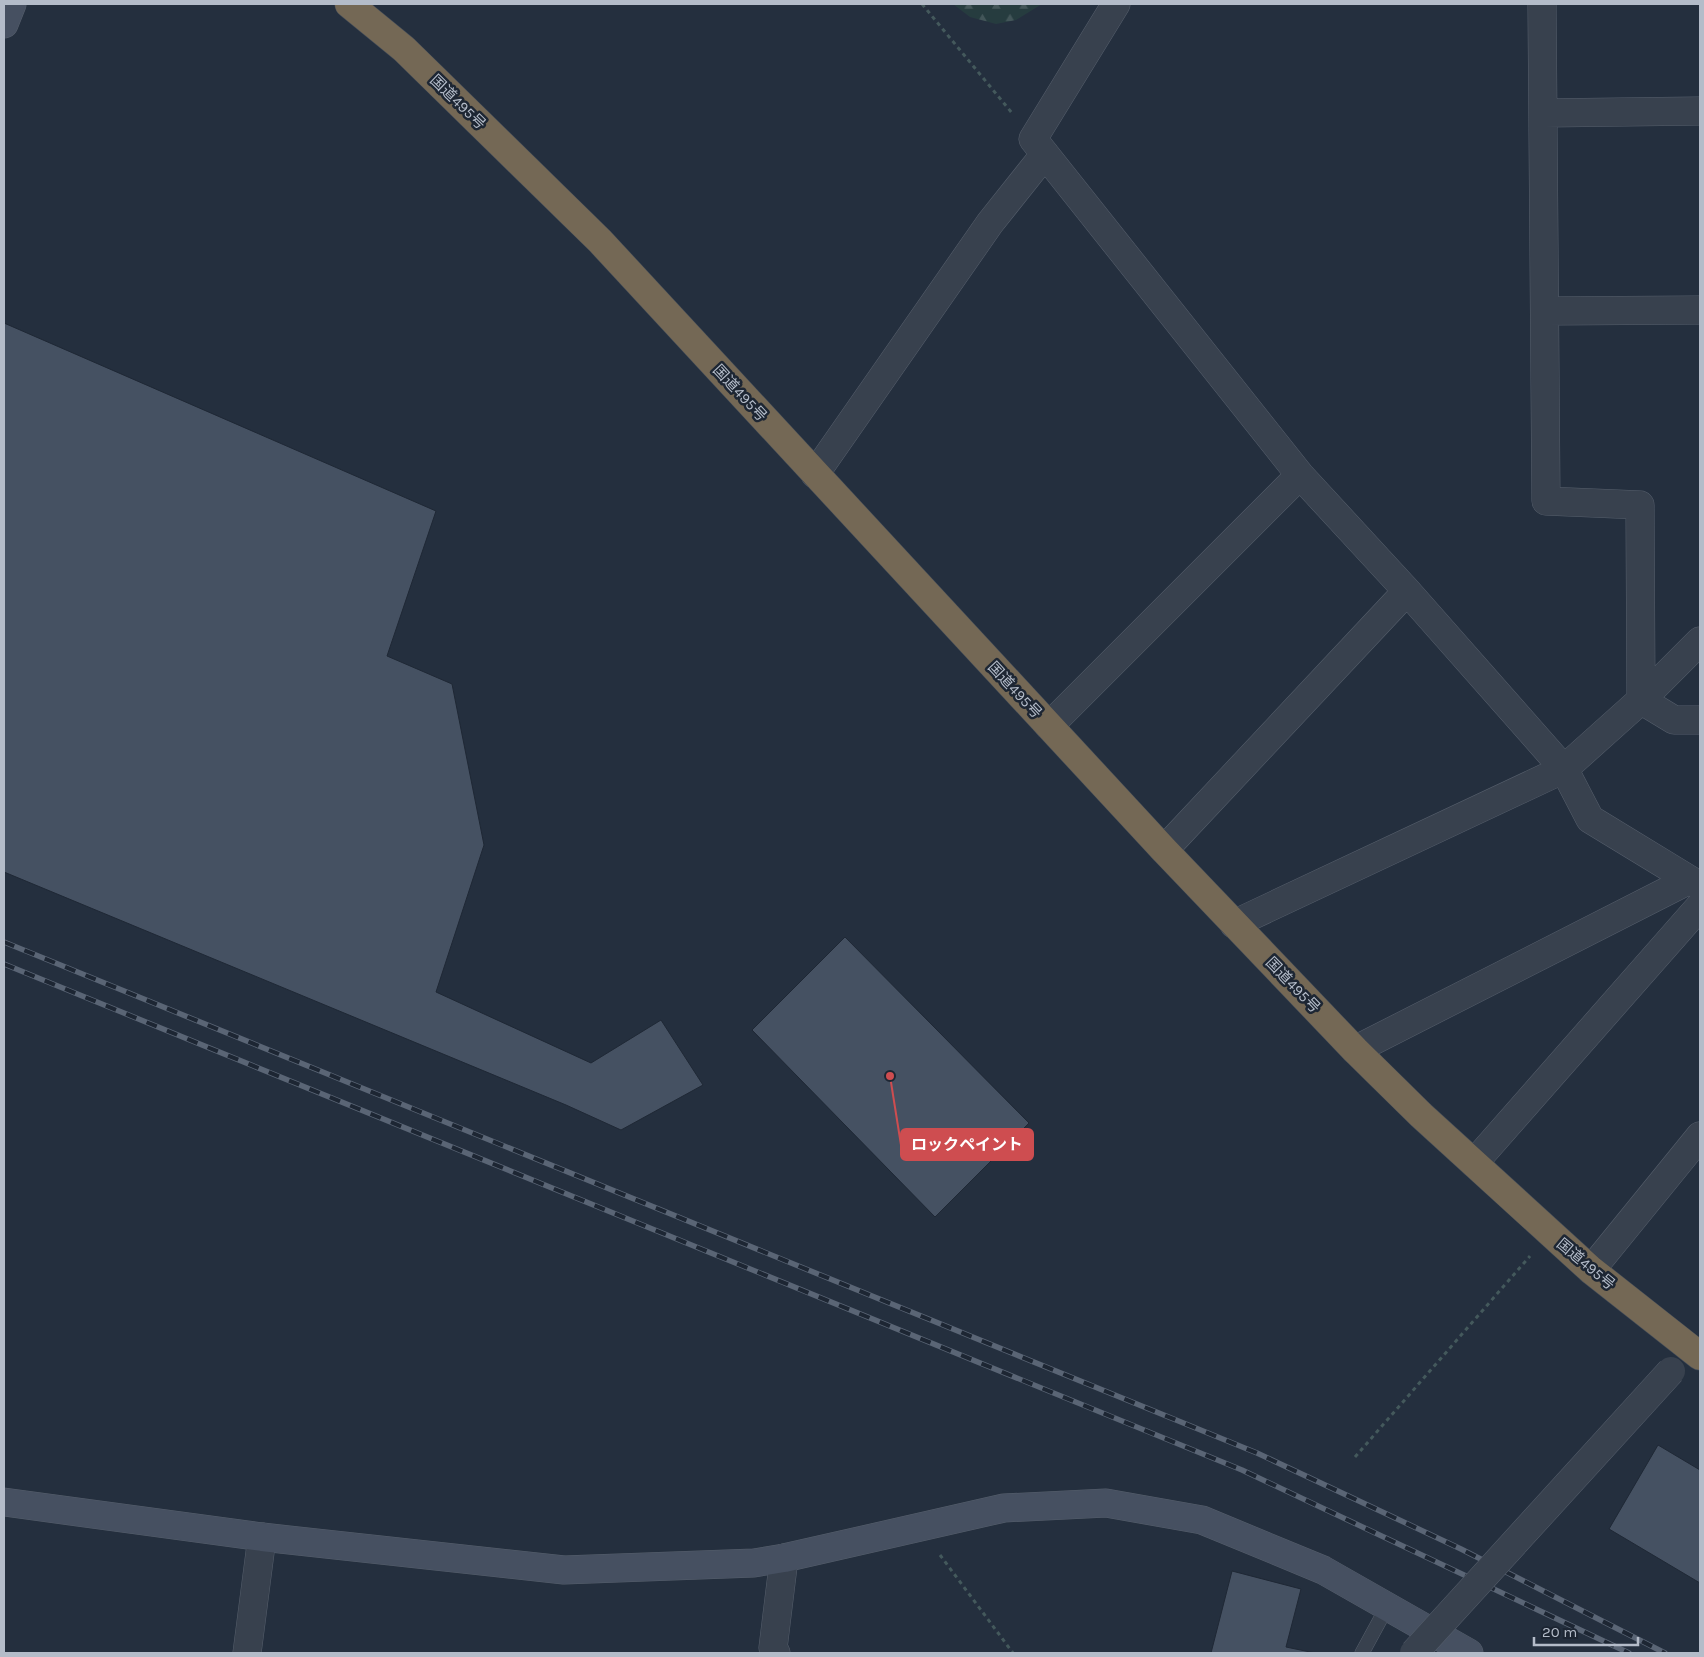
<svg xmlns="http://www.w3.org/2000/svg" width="1704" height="1657" font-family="Karla,'Noto Sans JP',sans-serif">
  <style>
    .forest { fill: url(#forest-firs) }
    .building { fill: #455162; stroke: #1f2835 }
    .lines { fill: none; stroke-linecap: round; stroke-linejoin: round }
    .lane-casing { stroke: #565f6c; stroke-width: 15 }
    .street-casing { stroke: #565f6c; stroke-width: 29 }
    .secondary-casing { stroke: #565f6c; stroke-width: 29 }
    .highway-casing { stroke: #434c59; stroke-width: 29 }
    .path { stroke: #44595c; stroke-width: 3; stroke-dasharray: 4 4; stroke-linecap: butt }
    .lane { stroke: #38414e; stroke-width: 14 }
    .street { stroke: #38414e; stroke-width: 28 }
    .secondary { stroke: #465061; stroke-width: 28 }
    .highway { stroke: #746855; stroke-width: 28 }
    .rail-casing { stroke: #5a6575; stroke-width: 5.5 }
    .rail { stroke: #1d2633; stroke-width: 4; stroke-dasharray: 11; stroke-linecap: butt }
    .street-bridge-casing { stroke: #565f6c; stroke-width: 29; stroke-linecap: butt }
    .street-bridge { stroke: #38414e; stroke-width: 28 }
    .labels { text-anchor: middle; stroke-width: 5; stroke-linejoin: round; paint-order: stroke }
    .street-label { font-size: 15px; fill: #b4bcc9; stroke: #1d2633 }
    .leader { fill: none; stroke: #ce4d50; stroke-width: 2 }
    .callout-dot { fill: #ce4d50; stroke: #1d2633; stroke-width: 2 }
    .callout { fill: #ce4d50; stroke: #ce4d50; stroke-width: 2 }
    .callout-label { font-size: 16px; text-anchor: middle; font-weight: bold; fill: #fff }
  </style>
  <defs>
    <pattern id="forest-firs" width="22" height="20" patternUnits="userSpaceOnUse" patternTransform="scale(1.25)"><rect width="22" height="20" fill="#263c3f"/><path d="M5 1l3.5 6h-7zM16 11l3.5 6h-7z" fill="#435659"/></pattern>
  </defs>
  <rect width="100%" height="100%" fill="#242f3e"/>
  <path class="forest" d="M 953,4 L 1042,4 L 1016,20 L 996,24 L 970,17 Z"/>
  <path class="building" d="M 4,323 L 436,511 L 387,656 L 452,684 L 484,845 L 436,992 L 591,1063 L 661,1020 L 703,1085 L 621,1130 L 566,1105 L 4,872 Z
    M 845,937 L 1029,1123 L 935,1217 L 752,1030 Z
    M 1658,1445 L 1700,1470 L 1700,1583 L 1609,1529 Z
    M 1232,1571 L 1301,1589 L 1286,1647 L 1315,1653 L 1211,1653 Z"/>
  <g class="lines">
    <defs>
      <path id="lane" d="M 1362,1653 L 1387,1607"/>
      <path id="street" d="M 1116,4 L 1033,139 L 1300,475 L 1407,591 L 1564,769 L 1590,819 L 1700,886
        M 1542,4 L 1546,501 L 1640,505 L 1641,700
        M 1544,113 L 1700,111
        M 1546,311 L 1700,310
        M 815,474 L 990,223 L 1045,154
        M 1641,700 L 1674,720 L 1700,720
        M 1049,726 L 1300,475
        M 1164,850 L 1407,591
        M 1234,924 L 1564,769 L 1641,700 L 1700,641
        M 1355,1050 L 1689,880
        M 1474,1163 L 1700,906
        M 1591,1270 L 1700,1136
        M 247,1653 L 262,1537
        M 776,1653 L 773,1648 L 784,1558"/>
      <path id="secondary" d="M 4,24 L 12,4
        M 4,1502 L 262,1537 L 564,1570 L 754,1563 L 784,1558 L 1004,1508 L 1106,1503 L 1202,1520 L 1323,1570 L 1469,1653"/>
      <path id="highway" d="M 349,4 L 404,49 L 600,241 L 1164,850 L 1355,1050 L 1421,1115 L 1591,1270 L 1700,1356"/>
    </defs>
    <use href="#lane" class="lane-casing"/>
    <use href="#street" class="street-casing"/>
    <use href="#secondary" class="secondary-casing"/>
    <use href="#highway" class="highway-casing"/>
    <path class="path" d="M 922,4 L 1012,113
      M 1355,1457 L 1530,1256
      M 940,1555 L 1013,1653"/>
    <use href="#lane" class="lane"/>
    <use href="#street" class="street"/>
    <use href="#secondary" class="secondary"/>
    <use href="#highway" class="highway"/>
    <defs>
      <path id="rail" d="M 4,942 L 1257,1453 L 1461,1549 L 1665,1653
        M 4,964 L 1242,1470 L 1629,1653"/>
    </defs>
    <use href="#rail" class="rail-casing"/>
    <use href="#rail" class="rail"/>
    <defs>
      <path id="street-bridge" d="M 1414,1653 L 1671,1371"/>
    </defs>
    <use href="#street-bridge" class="street-bridge-casing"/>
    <use href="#street-bridge" class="street-bridge"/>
  </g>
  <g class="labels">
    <g class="street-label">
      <text transform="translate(458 102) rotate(44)" y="5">国道495号</text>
      <text transform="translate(740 393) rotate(47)" y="5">国道495号</text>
      <text transform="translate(1015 690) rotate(47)" y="5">国道495号</text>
      <text transform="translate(1293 985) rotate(46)" y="5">国道495号</text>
      <text transform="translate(1586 1264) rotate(40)" y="5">国道495号</text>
    </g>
  </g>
  <path class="leader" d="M890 1076L901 1145"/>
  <circle class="callout-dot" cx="890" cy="1076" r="5"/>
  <rect class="callout" x="901" y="1129" width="132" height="31" rx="5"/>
  <g class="callout-label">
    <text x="967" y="1150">ロックペイント</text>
  </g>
  <rect width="1704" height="1657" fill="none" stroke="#b4bcc9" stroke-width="10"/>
  <path d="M1534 1637v8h104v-8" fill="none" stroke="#b4bcc9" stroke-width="2.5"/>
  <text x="1542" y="1637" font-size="15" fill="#b4bcc9" stroke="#1d2633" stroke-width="4" paint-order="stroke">20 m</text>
</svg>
